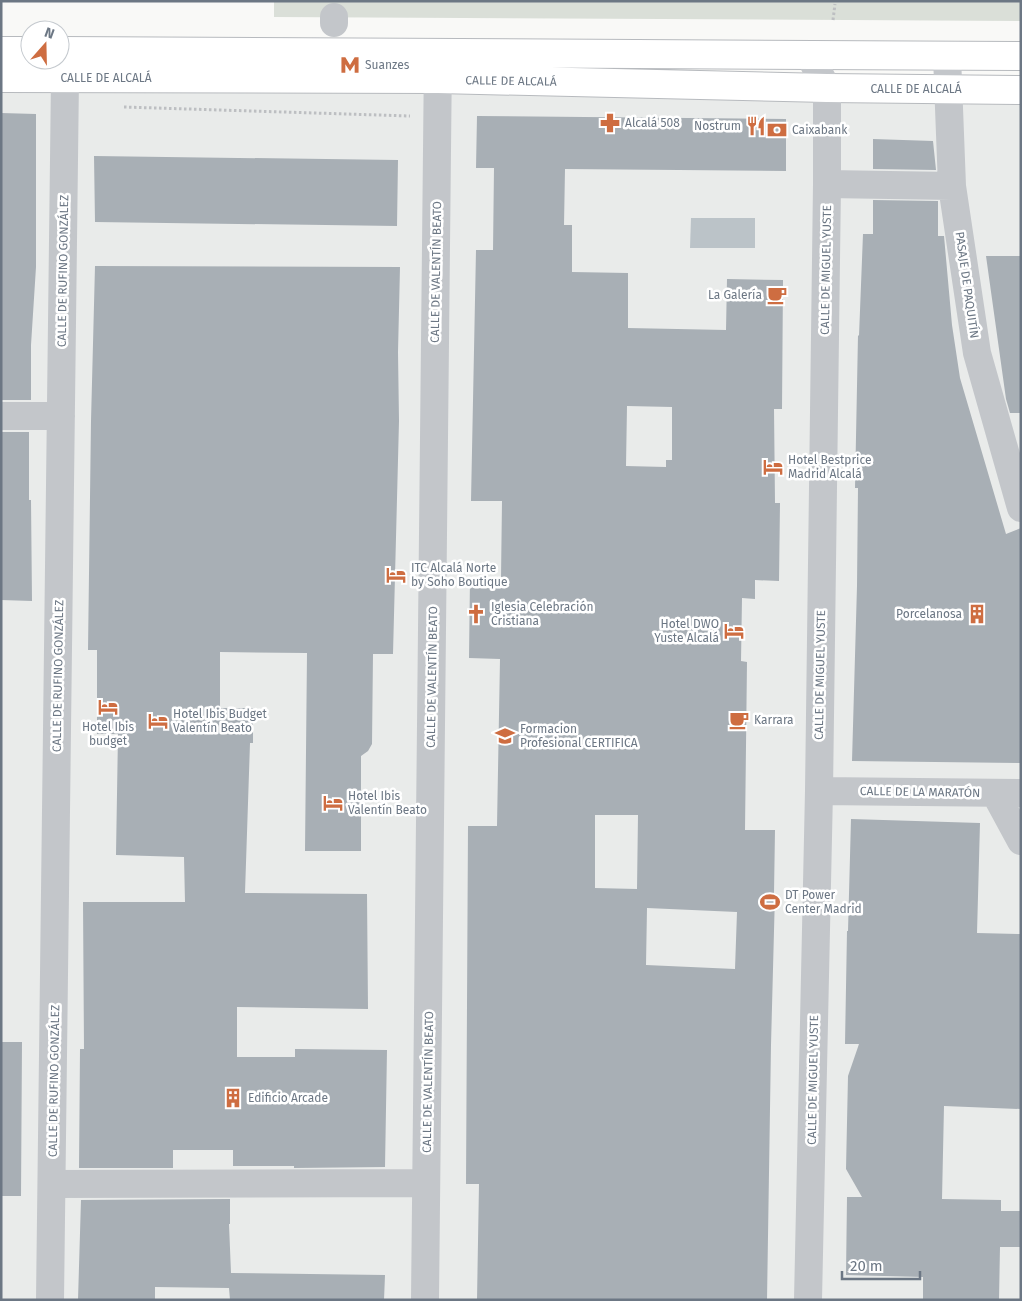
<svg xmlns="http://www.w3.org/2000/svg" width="1022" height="1301" font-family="'Fira Sans',sans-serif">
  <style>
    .built { fill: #e9ebea }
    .green { fill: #dadfd8 }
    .water { fill: #bbc3c8 }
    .building { fill: #a8afb5; fill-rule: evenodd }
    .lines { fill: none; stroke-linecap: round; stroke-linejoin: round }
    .major-casing { stroke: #b7babe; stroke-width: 30 }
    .path { stroke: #bdbfc2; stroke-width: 3; stroke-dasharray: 2.5 2.5; stroke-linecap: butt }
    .minor { stroke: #c3c6ca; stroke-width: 28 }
    .major { stroke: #fff; stroke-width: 28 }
    .labels { text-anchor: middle; stroke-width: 5; stroke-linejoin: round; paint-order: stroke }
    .poi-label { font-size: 12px; fill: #6c7784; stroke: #fff; text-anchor: start }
    .street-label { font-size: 12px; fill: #6c7784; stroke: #fff }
  </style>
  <rect width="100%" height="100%" fill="#f9f9f7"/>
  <path class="built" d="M 1,78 L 1021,90 L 1021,1300 L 1,1300 Z"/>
  <path class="green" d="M 274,1 L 1021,1 L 1021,21 L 274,17 Z"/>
  <path class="water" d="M 691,218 L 755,218 L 755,248 L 690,248 Z"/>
  <path class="building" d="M 1,113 L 36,114 L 36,267 L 31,345 L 31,400 L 1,400 Z
    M 477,116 L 786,119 L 786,171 L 565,169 L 564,225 L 572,225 L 572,272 L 628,273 L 628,328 L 726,330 L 727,279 L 783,280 L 782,409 L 774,409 L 775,503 L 780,503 L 779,581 L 755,580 L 755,599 L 742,598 L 741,661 L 747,662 L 745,830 L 775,830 L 774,893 L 775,893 L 771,1045 L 767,1300 L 477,1300 L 479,1184 L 466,1184 L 468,826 L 497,826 L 500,659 L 469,658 L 470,578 L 501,578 L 502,501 L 471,501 L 476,250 L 493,250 L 494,168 L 476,168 ZM 627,406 L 672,407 L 672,460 L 666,460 L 666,467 L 626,466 ZM 595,815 L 638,815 L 637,889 L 595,888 ZM 647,908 L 737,912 L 735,969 L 646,965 Z
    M 873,139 L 933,141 L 936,170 L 873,169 Z
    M 94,156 L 398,160 L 397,226 L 95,222 Z
    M 873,200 L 938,201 L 938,236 L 944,236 L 952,325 L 960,378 L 1006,534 L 1021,528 L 1021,763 L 852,761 L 857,586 L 858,488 L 855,488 L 858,335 L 859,336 L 863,234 L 873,234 Z
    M 986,256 L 1021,256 L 1021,413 L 1010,413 L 1006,399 Z
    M 95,266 L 400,267 L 398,352 L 399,421 L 393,654 L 373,654 L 372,744 L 368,751 L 361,756 L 361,851 L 305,851 L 307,653 L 220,652 L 220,708 L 253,708 L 253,743 L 250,743 L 245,893 L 367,894 L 368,1009 L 237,1007 L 237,1057 L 295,1057 L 295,1049 L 387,1050 L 385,1167 L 294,1168 L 294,1166 L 233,1166 L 233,1150 L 173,1150 L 173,1168 L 79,1168 L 80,1049 L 84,1049 L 83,902 L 185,902 L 184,857 L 116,855 L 118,734 L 97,734 L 97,650 L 88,650 L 91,421 Z
    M 1,432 L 29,432 L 29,500 L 31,500 L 32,601 L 1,600 Z
    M 851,819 L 980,823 L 977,933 L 1021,934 L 1021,1109 L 944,1106 L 942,1199 L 1001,1200 L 1001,1211 L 1021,1211 L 1021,1247 L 1000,1247 L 999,1300 L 923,1300 L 923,1277 L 846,1275 L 847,1197 L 862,1197 L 846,1169 L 848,1076 L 859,1044 L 845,1044 L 847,931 L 848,931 Z
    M 1,1042 L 22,1042 L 21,1196 L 1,1196 Z
    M 230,1199 L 230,1224 L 229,1224 L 231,1273 L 385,1275 L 384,1300 L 230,1300 L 229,1288 L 155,1287 L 155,1300 L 78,1300 L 81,1200 Z"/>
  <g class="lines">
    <defs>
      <path id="major" d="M 1,51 L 30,51
        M 60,51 L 1021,56
        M 1,78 L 438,79 L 827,88 L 1021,90"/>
    </defs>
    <use href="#major" class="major-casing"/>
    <path class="path" d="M 833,20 L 835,4
      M 124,107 L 410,116"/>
    <path class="minor" d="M 334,23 L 334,17
      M 947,56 L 952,186 L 977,353 L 1021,508
      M 47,60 L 65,78 L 50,1300
      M 827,184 L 952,186
      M 1,416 L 61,416
      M 819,791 L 1021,793
      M 995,793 L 1021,841
      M 53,1184 L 426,1183
      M 425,1300 L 438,55
      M 808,1300 L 819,791 L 827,184 L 827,88 L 809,55"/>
    <use href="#major" class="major"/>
  </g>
  <defs>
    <symbol id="metro-bare" viewBox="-9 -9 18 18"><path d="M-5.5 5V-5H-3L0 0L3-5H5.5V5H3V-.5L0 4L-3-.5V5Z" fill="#ce6d41" stroke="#fff" stroke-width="2.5" paint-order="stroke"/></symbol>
    <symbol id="pharmacy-bare" viewBox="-9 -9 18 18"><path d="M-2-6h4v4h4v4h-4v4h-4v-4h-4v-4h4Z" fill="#ce6d41" stroke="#fff" stroke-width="2.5" paint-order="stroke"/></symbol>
    <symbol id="restaurant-bare" viewBox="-9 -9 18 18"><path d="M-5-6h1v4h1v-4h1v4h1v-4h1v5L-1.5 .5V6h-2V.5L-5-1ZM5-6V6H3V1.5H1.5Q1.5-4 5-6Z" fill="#ce6d41" stroke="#fff" stroke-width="2.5" paint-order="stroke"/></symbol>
    <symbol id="bank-bare" viewBox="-9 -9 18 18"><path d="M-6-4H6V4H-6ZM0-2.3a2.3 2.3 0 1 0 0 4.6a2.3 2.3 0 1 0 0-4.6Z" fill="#ce6d41" stroke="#fff" stroke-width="2.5" paint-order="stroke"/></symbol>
    <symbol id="cafe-bare" viewBox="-9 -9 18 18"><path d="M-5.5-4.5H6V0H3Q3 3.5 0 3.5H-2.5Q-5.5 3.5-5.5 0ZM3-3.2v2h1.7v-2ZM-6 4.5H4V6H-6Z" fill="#ce6d41" stroke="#fff" stroke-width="2.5" paint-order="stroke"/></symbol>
    <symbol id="hotel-bare" viewBox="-9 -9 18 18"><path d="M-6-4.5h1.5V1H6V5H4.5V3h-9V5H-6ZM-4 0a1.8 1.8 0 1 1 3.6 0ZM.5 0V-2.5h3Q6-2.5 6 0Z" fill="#ce6d41" stroke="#fff" stroke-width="2.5" paint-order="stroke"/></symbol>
    <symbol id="church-bare" viewBox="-9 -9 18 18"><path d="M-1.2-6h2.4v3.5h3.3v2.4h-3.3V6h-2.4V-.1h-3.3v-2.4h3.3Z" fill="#ce6d41" stroke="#fff" stroke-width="2.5" paint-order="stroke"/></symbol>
    <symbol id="building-bare" viewBox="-9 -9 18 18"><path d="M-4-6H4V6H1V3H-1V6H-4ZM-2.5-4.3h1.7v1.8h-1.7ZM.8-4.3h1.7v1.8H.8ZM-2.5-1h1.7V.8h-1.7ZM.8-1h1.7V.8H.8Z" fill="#ce6d41" stroke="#fff" stroke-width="2.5" paint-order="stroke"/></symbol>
    <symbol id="school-bare" viewBox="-9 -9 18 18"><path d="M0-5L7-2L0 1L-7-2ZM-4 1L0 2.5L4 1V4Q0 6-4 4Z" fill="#ce6d41" stroke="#fff" stroke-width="2.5" paint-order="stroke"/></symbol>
    <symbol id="stadium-bare" viewBox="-9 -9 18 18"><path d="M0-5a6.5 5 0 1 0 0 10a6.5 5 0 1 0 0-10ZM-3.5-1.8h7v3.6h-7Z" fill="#ce6d41" stroke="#fff" stroke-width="2.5" paint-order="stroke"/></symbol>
  </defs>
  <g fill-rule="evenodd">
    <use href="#metro-bare" x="336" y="51" width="28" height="28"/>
    <use href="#pharmacy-bare" x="596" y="109" width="28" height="28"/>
    <use href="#restaurant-bare" x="742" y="112" width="28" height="28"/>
    <use href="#bank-bare" x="763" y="116" width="28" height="28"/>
    <use href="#cafe-bare" x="763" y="281" width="28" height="28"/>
    <use href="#hotel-bare" x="759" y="453" width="28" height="28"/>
    <use href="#hotel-bare" x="382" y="561" width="28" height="28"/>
    <use href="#church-bare" x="462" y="600" width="28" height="28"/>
    <use href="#building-bare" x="963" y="600" width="28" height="28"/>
    <use href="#hotel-bare" x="720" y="617" width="28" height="28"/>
    <use href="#hotel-bare" x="94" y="693" width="28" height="28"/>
    <use href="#cafe-bare" x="725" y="706" width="28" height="28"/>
    <use href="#hotel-bare" x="144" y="707" width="28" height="28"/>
    <use href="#school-bare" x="491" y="722" width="28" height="28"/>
    <use href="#hotel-bare" x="319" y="789" width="28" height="28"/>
    <use href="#stadium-bare" x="756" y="888" width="28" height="28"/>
    <use href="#building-bare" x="219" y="1084" width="28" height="28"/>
  </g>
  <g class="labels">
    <g class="poi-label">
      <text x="365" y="69">Suanzes</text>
      <text x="625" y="127">Alcalá 508</text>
      <text x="741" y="130" text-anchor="end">Nostrum</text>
      <text x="792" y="134">Caixabank</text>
      <text x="762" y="299" text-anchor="end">La Galería</text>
      <text x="788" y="464">Hotel Bestprice<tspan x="788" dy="14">Madrid Alcalá</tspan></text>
      <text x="411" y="572">ITC Alcalá Norte<tspan x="411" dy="14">by Soho Boutique</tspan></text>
      <text x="491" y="611">Iglesia Celebración<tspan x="491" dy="14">Cristiana</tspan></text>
      <text x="962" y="618" text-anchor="end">Porcelanosa</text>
      <text x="719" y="628" text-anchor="end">Hotel DWO<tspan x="719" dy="14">Yuste Alcalá</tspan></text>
      <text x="173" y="718">Hotel Ibis Budget<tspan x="173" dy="14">Valentín Beato</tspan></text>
      <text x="754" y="724">Karrara</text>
      <text x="108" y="731" text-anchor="middle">Hotel Ibis<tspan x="108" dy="14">budget</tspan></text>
      <text x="520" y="733">Formacion<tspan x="520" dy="14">Profesional CERTIFICA</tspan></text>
      <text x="348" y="800">Hotel Ibis<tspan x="348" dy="14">Valentín Beato</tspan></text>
      <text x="785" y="899">DT Power<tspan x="785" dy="14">Center Madrid</tspan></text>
      <text x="248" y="1102">Edificio Arcade</text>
    </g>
    <g class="street-label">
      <text x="106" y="82">CALLE DE ALCALÁ</text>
      <text transform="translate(511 81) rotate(1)" y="4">CALLE DE ALCALÁ</text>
      <text x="916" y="93">CALLE DE ALCALÁ</text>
      <text transform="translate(826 270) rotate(-89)" y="4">CALLE DE MIGUEL YUSTE</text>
      <text transform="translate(63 271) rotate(-89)" y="4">CALLE DE RUFINO GONZÁLEZ</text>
      <text transform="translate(436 272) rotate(-89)" y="4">CALLE DE VALENTÍN BEATO</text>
      <text transform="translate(967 285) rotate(82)" y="4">PASAJE DE PAQUITÍN</text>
      <text transform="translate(820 675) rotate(-89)" y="4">CALLE DE MIGUEL YUSTE</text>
      <text transform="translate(58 676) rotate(-89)" y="4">CALLE DE RUFINO GONZÁLEZ</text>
      <text transform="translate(432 677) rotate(-89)" y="4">CALLE DE VALENTÍN BEATO</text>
      <text transform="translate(920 792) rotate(1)" y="4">CALLE DE LA MARATÓN</text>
      <text transform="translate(813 1080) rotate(-89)" y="4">CALLE DE MIGUEL YUSTE</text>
      <text transform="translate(54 1081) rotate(-89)" y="4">CALLE DE RUFINO GONZÁLEZ</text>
      <text transform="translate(428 1082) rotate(-89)" y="4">CALLE DE VALENTÍN BEATO</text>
    </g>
  </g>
  <rect width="1022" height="1301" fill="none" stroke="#6c7784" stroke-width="5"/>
  <g transform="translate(45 45) rotate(20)"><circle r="24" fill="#ffffff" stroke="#c4c9ce"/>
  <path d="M0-4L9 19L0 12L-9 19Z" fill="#ce6d41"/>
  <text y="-8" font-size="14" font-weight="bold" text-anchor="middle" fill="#6c7784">N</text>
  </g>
  <path d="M842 1271v8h78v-8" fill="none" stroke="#6c7784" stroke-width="2.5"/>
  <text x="850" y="1271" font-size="15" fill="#6c7784" stroke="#ffffff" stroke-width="4" paint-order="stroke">20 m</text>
</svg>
